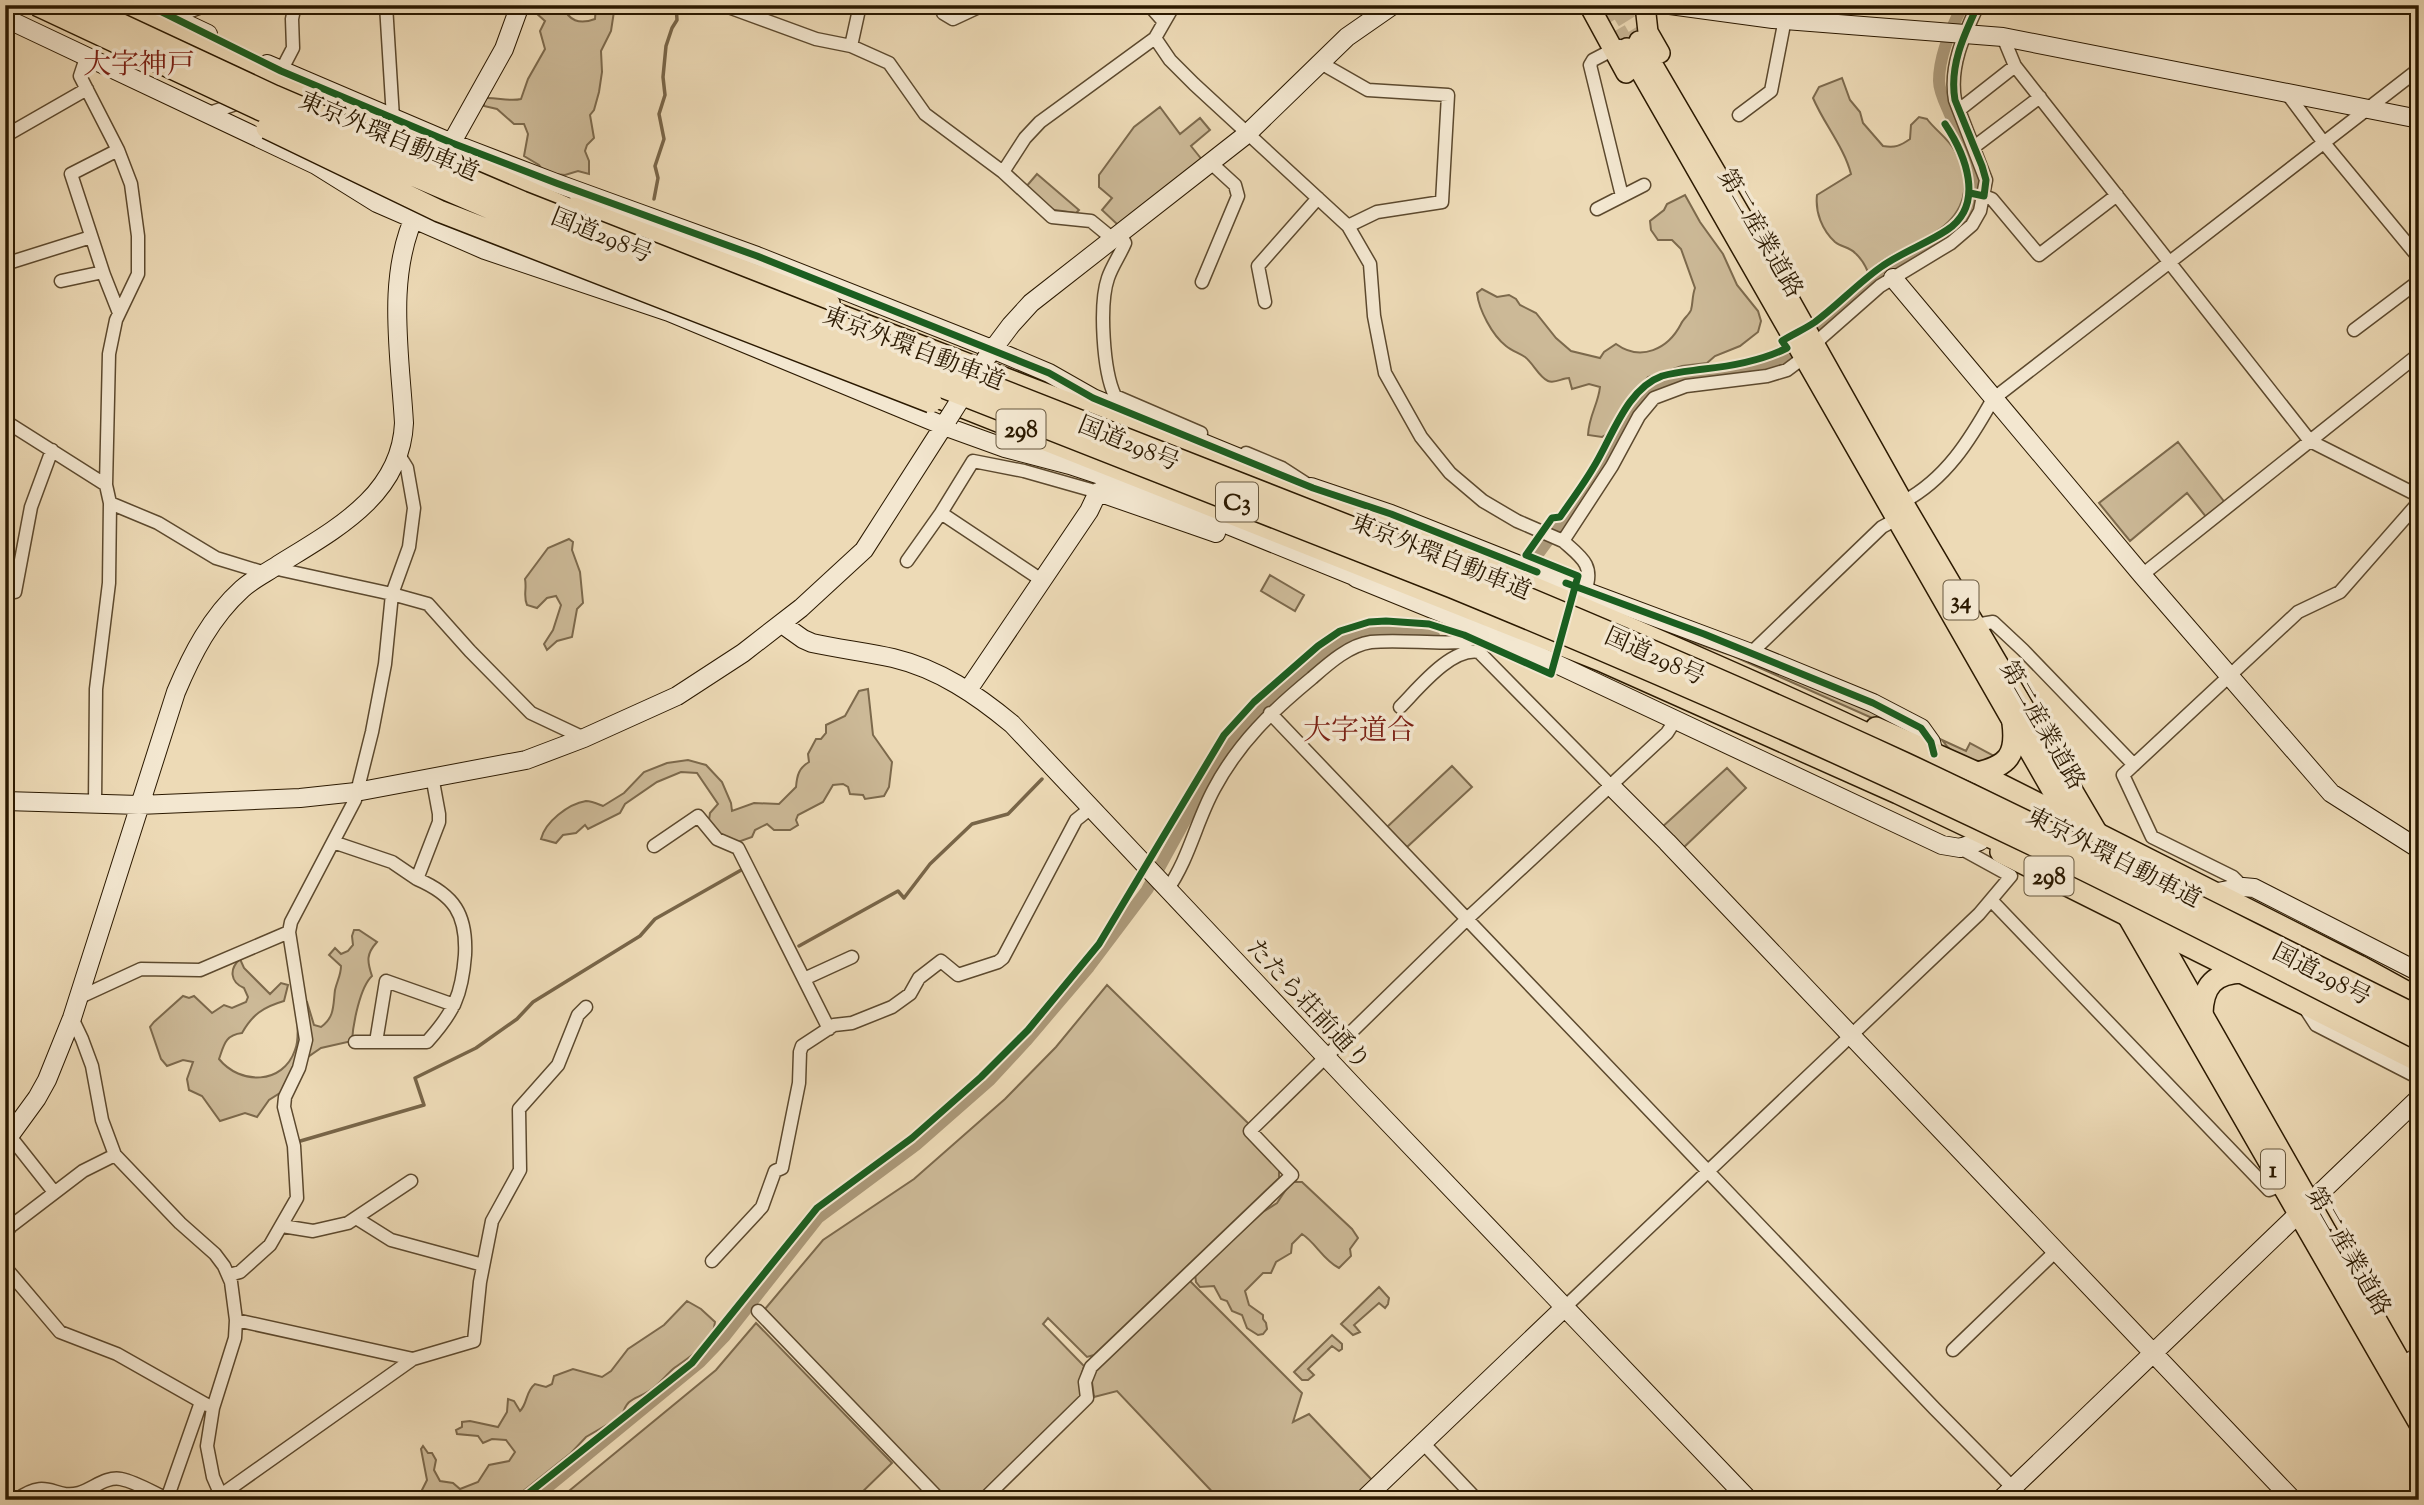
<svg xmlns="http://www.w3.org/2000/svg" width="2424" height="1505" font-family="'Sorts Mill Goudy','Noto Serif JP',serif">
  <style>
    .green { fill: #ccb997; stroke: #7c694c; stroke-width: 2 }
    .lines { fill: none; stroke-linecap: round; stroke-linejoin: round }
    .stream { stroke: #786548; stroke-width: 3.5 }
    .canal { stroke: #ab9878; stroke-width: 12 }
    .primary-tunnel { stroke: #c6b392; stroke-width: 19; stroke-dasharray: 19 10; stroke-linecap: butt }
    .street-casing { stroke: #5c492e; stroke-width: 15 }
    .secondary-casing { stroke: #2b1900; stroke-width: 20 }
    .primary-casing { stroke: #2b1900; stroke-width: 22 }
    .highway-casing { stroke: #2b1900; stroke-width: 24 }
    .street { stroke: #f3e7d0; stroke-width: 12 }
    .secondary { stroke: #f3e7d0; stroke-width: 18 }
    .primary { stroke: #eddab6; stroke-width: 19 }
    .highway { stroke: #eddab6; stroke-width: 21 }
    .secondary-bridge-casing { stroke: #2b1900; stroke-width: 20; stroke-linecap: butt }
    .highway-bridge-casing { stroke: #2b1900; stroke-width: 24; stroke-linecap: butt }
    .secondary-bridge { stroke: #f3e7d0; stroke-width: 18 }
    .highway-bridge { stroke: #eddab6; stroke-width: 21 }
    .cycleway-casing { stroke: #f3e7d0; stroke-width: 11 }
    .cycleway { stroke: #1b5e20; stroke-width: 7 }
    .labels { text-anchor: middle; stroke-width: 7; stroke-linejoin: round; paint-order: stroke }
    .shield { fill: #f3e7d0; stroke: #67573e; stroke-width: 2 }
    .shield-label { font-size: 23px; font-weight: bold; fill: #2b1900 }
    .street-label { font-size: 24px; fill: #2b1900; stroke: #f3e7d0 }
    .quarter-label { font-size: 28px; fill: #7a1f14; stroke: #f3e7d0 }
  </style>
  <rect width="100%" height="100%" fill="#eddab6"/>
  <filter id="stains"><feTurbulence type="fractalNoise" baseFrequency=".00286" numOctaves="4"/><feColorMatrix values="0 0 0 0 .2 0 0 0 0 .09 0 0 0 0 .02 0 0 0 .5 -.17"/></filter>
  <radialGradient id="worn" r=".72"><stop offset=".6" stop-color="#630" stop-opacity="0"/><stop offset="1" stop-color="#630" stop-opacity=".3"/></radialGradient>
  <path class="green" d="M 527,5 L 562,5 C 569,21 579,25 595,19 L 596,5 L 615,5 L 611,31 L 601,51 L 602,72 L 599,92 L 594,110 L 590,115 L 594,138 L 587,145 L 585,151 L 589,161 L 589,174 L 578,171 L 565,175 L 545,173 L 539,165 L 524,156 L 528,134 L 524,124 L 514,124 L 497,109 L 484,106 L 484,98 C 497,97 509,102 521,99 L 528,79 L 545,49 L 540,31 L 545,21 Z
    M 1842,78 L 1850,100 L 1860,112 L 1863,123 L 1883,146 C 1895,148 1900,146 1910,139 L 1911,125 L 1919,117 L 1927,119 C 1935,130 1948,138 1955,151 C 1962,163 1966,178 1964,192 C 1957,239 1897,243 1868,272 C 1865,265 1861,258 1855,253 C 1850,247 1841,247 1835,242 C 1822,230 1815,212 1817,195 L 1851,174 C 1844,147 1824,124 1813,98 L 1819,87 Z
    M 1160,107 L 1180,134 L 1200,118 L 1210,130 L 1191,146 L 1203,161 L 1118,225 L 1102,210 L 1112,198 L 1099,187 L 1099,175 L 1134,127 Z
    M 1037,174 L 1079,210 L 1076,213 L 1048,209 L 1025,188 Z
    M 1685,195 L 1700,222 L 1723,254 L 1737,285 L 1758,311 L 1761,321 L 1758,332 L 1740,346 L 1715,356 L 1707,363 L 1682,366 L 1648,377 L 1629,400 L 1610,433 L 1602,437 L 1588,435 C 1589,415 1598,405 1600,387 L 1589,384 L 1572,389 L 1569,378 C 1562,378 1555,384 1548,381 C 1539,377 1533,363 1525,357 C 1519,353 1512,351 1506,346 C 1492,335 1479,310 1477,293 L 1482,289 L 1497,297 L 1509,295 L 1516,299 L 1520,305 L 1536,313 L 1556,338 L 1571,351 L 1600,358 L 1604,352 L 1616,344 C 1641,362 1668,349 1681,324 C 1683,319 1689,315 1691,310 C 1693,303 1692,296 1695,288 L 1681,249 L 1672,240 L 1658,240 L 1651,230 L 1650,221 L 1664,210 L 1667,204 Z
    M 2178,442 L 2226,504 L 2207,518 L 2187,493 L 2130,541 L 2099,503 Z
    M 569,539 L 573,542 L 572,550 L 580,572 L 583,603 L 577,609 L 572,637 L 557,641 L 547,650 L 544,644 L 553,630 L 561,605 L 556,596 L 547,598 L 537,608 L 527,605 C 523,596 527,589 525,579 L 548,548 Z
    M 1270,575 L 1304,595 L 1295,611 L 1261,591 Z
    M 1597,601 L 1891,717 L 1917,738 L 1733,656 L 1615,615 Z
    M 868,689 L 873,735 L 892,762 L 889,787 L 884,796 L 865,799 L 863,795 L 850,794 L 848,787 L 843,784 L 833,785 L 823,802 L 798,815 L 796,820 L 798,825 L 790,830 L 774,830 L 767,824 L 755,830 L 752,837 L 738,842 L 722,836 L 709,820 L 710,813 L 718,804 L 697,773 L 681,772 L 657,782 L 625,804 L 620,813 L 588,829 L 585,825 L 576,833 L 563,835 L 556,843 L 541,839 C 545,822 568,804 586,801 C 592,801 598,804 603,806 L 624,793 L 644,772 L 667,763 L 688,760 L 706,765 L 722,782 L 731,803 L 732,811 L 754,803 L 779,804 L 796,787 C 797,775 799,768 809,762 L 808,754 L 816,739 L 821,739 L 826,733 L 826,725 L 845,716 L 859,691 Z
    M 1942,740 L 1966,751 L 1970,743 L 1998,758 C 1978,766 1954,758 1942,740 Z
    M 1452,766 L 1472,787 L 1407,847 L 1387,827 Z
    M 1727,768 L 1746,788 L 1681,850 L 1661,828 Z
    M 354,930 L 359,930 L 377,942 C 366,954 367,961 372,976 C 360,987 353,1024 352,1041 L 321,1048 L 295,1066 L 283,1091 L 269,1100 L 257,1117 L 245,1113 L 220,1121 L 202,1096 L 189,1090 L 187,1079 L 193,1062 L 183,1060 L 167,1066 L 161,1059 L 150,1027 L 154,1022 L 183,996 L 189,998 L 194,996 L 212,1013 L 224,1005 L 232,1008 L 246,1002 L 248,997 L 244,988 C 230,982 229,969 240,959 L 244,968 L 270,994 L 281,983 L 288,985 L 284,1001 C 263,1007 252,1015 242,1033 C 225,1035 224,1045 219,1059 C 240,1085 283,1085 295,1050 C 299,1041 297,1031 298,1022 C 299,1015 302,1008 303,1000 L 307,1002 L 314,1025 L 321,1027 C 335,1017 333,1005 335,990 C 337,981 341,975 341,966 L 329,955 L 335,948 L 341,954 L 348,951 L 353,945 L 352,936 Z
    M 1107,985 L 1250,1125 L 1244,1132 L 1279,1169 L 1279,1178 L 1094,1355 L 1087,1357 L 1048,1318 L 1043,1324 L 1084,1366 L 1080,1381 L 1080,1401 L 981,1500 L 945,1500 L 765,1309 L 823,1240 L 914,1179 L 1005,1099 L 1056,1047 Z
    M 1291,1182 L 1302,1182 L 1352,1229 L 1358,1238 L 1350,1249 L 1351,1256 L 1339,1268 C 1323,1260 1316,1243 1302,1234 L 1292,1244 L 1291,1253 L 1276,1262 L 1271,1273 L 1263,1273 L 1245,1291 L 1249,1305 L 1263,1315 L 1263,1319 L 1266,1323 L 1267,1329 L 1263,1334 L 1258,1335 L 1247,1328 L 1242,1315 L 1232,1311 L 1227,1301 L 1221,1299 L 1214,1286 L 1200,1287 L 1196,1282 L 1195,1274 L 1263,1212 L 1277,1203 Z
    M 1189,1280 L 1302,1393 L 1293,1422 L 1309,1414 L 1373,1481 L 1353,1500 L 1220,1500 L 1117,1391 L 1094,1397 L 1091,1375 Z
    M 1379,1287 L 1389,1298 L 1388,1304 L 1385,1308 L 1379,1303 L 1354,1325 L 1360,1332 L 1353,1335 L 1341,1324 Z
    M 687,1301 L 701,1309 L 715,1322 C 713,1345 690,1356 673,1369 C 665,1376 658,1386 649,1391 C 635,1400 627,1397 622,1416 L 586,1437 L 571,1453 L 512,1500 L 427,1499 L 422,1490 L 427,1480 L 421,1449 L 423,1446 L 428,1453 L 432,1453 L 436,1460 L 434,1470 L 440,1481 L 453,1483 L 460,1489 L 478,1482 L 489,1465 L 509,1461 L 515,1452 L 506,1440 L 492,1439 L 483,1443 L 478,1436 L 457,1434 L 456,1430 L 462,1427 L 462,1422 L 470,1421 L 498,1427 L 507,1412 L 508,1399 L 514,1401 L 520,1411 C 528,1403 525,1392 535,1384 L 546,1387 L 552,1384 L 554,1376 L 573,1369 L 602,1377 L 611,1371 L 628,1349 L 664,1325 Z
    M 756,1323 L 892,1463 L 854,1500 L 558,1500 L 716,1370 Z
    M 1332,1335 L 1342,1344 L 1342,1349 L 1339,1351 L 1332,1346 L 1308,1369 L 1314,1375 L 1308,1380 L 1302,1380 L 1294,1372 Z"/>
  <g class="lines">
    <path class="stream" d="M 654,199 L 658,178 L 655,166 L 664,139 L 659,114 L 665,95 L 663,77 L 666,46 L 672,28 L 677,20 L 676,5
      M 799,946 L 898,891 L 904,898 L 930,864 L 972,824 L 1008,814 L 1042,779
      M 297,1142 L 424,1105 L 415,1078 L 476,1048 L 517,1019 L 533,1002 L 640,936 L 655,919 L 743,869"/>
    <path class="canal" d="M 1822,326 C 1841,308 1860,287 1882,272 C 1906,256 1947,245 1964,222 C 1990,187 1964,146 1949,112 C 1945,103 1939,91 1939,81 C 1939,55 1951,28 1963,5
      M 1538,554 L 1589,485 L 1640,399 C 1678,363 1740,377 1787,357
      M 532,1500 L 700,1362 L 725,1336 L 818,1218 L 916,1145 L 990,1080 L 1026,1041 L 1089,967 L 1147,890 L 1221,755 L 1251,716 L 1314,661 L 1352,636 L 1376,631 L 1434,636"/>
    <path class="primary-tunnel" d="M 1602,5 L 1627,48
      M 1617,5 L 1639,41"/>
    <defs>
      <path id="street" d="M 386,5 L 393,118
        M 723,5 L 816,39 L 851,46 L 889,63 L 925,114 L 1003,172 L 1052,217 L 1091,221 L 1113,239
        M 1149,5 L 1164,22
        M 943,13 L 953,19 L 983,5
        M 174,17 L 207,5
        M 2003,37 L 2015,66 L 2310,441 L 2419,496
        M 1155,38 L 1170,60 L 1194,84 L 1348,226 L 1370,264 L 1374,316 L 1385,373 L 1421,437 L 1450,473 L 1483,501 L 1517,521 L 1563,541
        M 851,46 L 860,5
        M 1620,46 L 1593,60 L 1590,65 L 1622,196
        M 86,58 L 80,76 L 118,150 L 131,184 L 138,236 L 138,274 L 116,320 L 109,354 L 106,485 L 110,503 L 109,583 L 96,689 L 95,804
        M 1319,62 L 1368,90 L 1448,95 L 1442,202 L 1377,212 L 1348,226
        M 281,71 L 293,48 L 292,19 L 295,5
        M 2286,92 L 2324,143 L 2419,258
        M 1959,110 L 2015,66
        M 206,114 L 233,105
        M 1739,115 L 1771,91 L 1785,19
        M 5,136 L 87,89
        M 1974,147 L 2040,97
        M 118,150 L 71,174 L 104,275 L 119,313
        M 1003,172 L 1025,138 L 1040,122 L 1155,38 L 1174,5
        M 1984,196 L 1992,199 L 2039,255 L 2117,195
        M 1597,209 L 1644,185
        M 1120,234 L 1125,243 C 1120,255 1112,266 1108,278 C 1099,304 1103,371 1115,396 L 1201,433
        M 5,264 L 91,237
        M 61,281 L 103,272
        M 1202,282 L 1238,196 L 1235,185 L 1211,163
        M 1265,302 L 1258,266 L 1318,198
        M 2354,330 L 2419,281
        M 5,421 L 106,485
        M 1246,453 L 1282,468 L 1313,488
        M 1903,502 C 1946,479 1970,440 1993,399 L 2419,69
        M 110,503 L 158,523 L 216,558 L 265,573
        M 941,513 L 1043,581
        M 907,561 L 941,513 L 973,461 L 1024,471 L 1098,492 L 1101,487
        M 273,568 L 392,594 L 428,604 L 470,651 L 531,713 L 584,738
        M 2142,575 L 2419,354
        M 1585,591 C 1595,565 1581,557 1563,541 L 1612,466 L 1639,416 L 1654,398 L 1686,386 L 1767,376 L 1787,370 L 1799,361 L 1822,337 L 1880,286 L 1951,243 L 1972,225 L 1980,211 L 1986,180 L 1955,100 C 1949,66 1964,35 1978,5
        M 5,592 L 15,592 L 31,507 L 52,450
        M 1975,625 L 1993,622 L 2023,650 L 2134,765
        M 1751,653 L 1882,527 L 1897,519
        M 1400,707 C 1418,689 1451,647 1479,652 L 1611,786
        M 1270,713 L 1935,1409 L 2025,1500
        M 333,842 L 392,862 L 417,879
        M 2413,845 L 2419,828
        M 654,846 L 698,816 L 717,839 L 738,848 L 829,1029
        M 2243,887 L 2233,877 L 2152,837 L 2123,775 L 2298,612 L 2340,592 L 2419,502
        M 1167,890 C 1189,859 1196,822 1214,789 C 1239,742 1272,711 1312,678 C 1328,664 1349,645 1371,642 C 1399,639 1432,644 1461,642 L 1473,639 L 1484,630
        M 1991,900 L 2269,1190 L 2282,1185
        M 804,979 L 852,957
        M 78,998 L 141,969 L 200,970 L 289,932 L 291,922 L 355,800 L 372,732 L 385,664 L 392,594 L 409,547 L 414,508 L 407,468 L 399,455
        M 2303,1005 L 2316,1025 L 2419,1078
        M 72,1018 L 82,1039 L 92,1066 L 102,1120 L 115,1155 L 180,1223 L 215,1254 L 224,1266 L 231,1282 L 236,1320 L 235,1338 L 213,1408 L 207,1446 L 213,1477 L 223,1500
        M 355,1042 L 427,1042 C 454,1012 462,995 465,955 C 467,914 454,895 417,879 L 439,822 L 439,814 L 432,776
        M 376,1042 L 386,981 L 454,1005
        M 5,1130 L 54,1192
        M 356,1218 L 391,1240 L 483,1265
        M 282,1226 L 313,1231 L 348,1223 L 411,1181
        M 5,1234 L 11,1226 L 83,1171 L 115,1155
        M 712,1261 L 762,1207 L 775,1171 L 782,1168 L 799,1083 L 800,1052 L 802,1046 L 834,1025 L 852,1023 L 892,1007 L 910,994 L 919,978 L 941,961 L 958,975 L 998,962 L 1003,958 L 1076,820 L 1091,808
        M 5,1267 L 60,1332 L 117,1354 L 207,1405
        M 229,1275 L 240,1272 L 270,1245 L 297,1198 L 294,1146 L 284,1107 L 285,1097 L 299,1068 L 306,1040 L 289,932
        M 1565,1307 L 1979,914 L 2011,876 L 1960,848
        M 758,1311 L 940,1500
        M 236,1320 L 413,1359
        M 1953,1350 L 2057,1250
        M 2400,1363 L 2419,1354
        M 1423,1443 L 1477,1500
        M 221,1495 L 413,1359 L 474,1341 L 480,1282 L 492,1221 L 520,1170 L 519,1109 L 558,1065 L 578,1015 L 586,1007
        M 16,1500 C 49,1476 53,1500 79,1493 C 93,1489 106,1476 121,1479 C 136,1482 152,1492 167,1499 L 201,1402
        M 983,1500 L 1087,1398 L 1085,1382 L 1091,1367 L 1292,1175 L 1250,1131 L 1468,918 L 1667,733 L 1676,719"/>
      <path id="secondary" d="M 1670,5 L 1773,19 L 2003,37 L 2419,119
        M 151,7 L 208,34
        M 5,18 L 316,165 L 377,203 L 485,250 L 669,312 L 944,426 L 1005,448 L 1070,465 L 1127,484 L 1366,581
        M 267,64 L 452,143 L 556,183 L 757,256 L 992,349 L 1049,373 L 1093,398 L 1252,463
        M 447,151 L 504,49 L 520,5
        M 1893,278 L 2142,575 L 2331,793 L 2419,849
        M 987,357 L 1011,325 L 1031,303 L 1247,134 L 1347,37 L 1393,5
        M 1311,487 L 1391,514 L 1585,591 L 1751,653 L 1873,703 L 1921,728 L 1931,742 L 1934,754
        M 1356,578 L 1484,630 L 1942,845 L 1960,848 L 1980,841
        M 782,624 L 803,639 L 812,643 C 839,649 867,652 893,658 C 939,669 977,695 1012,724 L 1359,1092 L 1749,1500
        M 968,690 L 1089,511 L 1098,492 L 1216,533
        M 1611,786 L 1667,842 L 2293,1500
        M 5,801 L 139,805 L 300,798 L 356,792 L 526,760 L 584,738 L 677,696 L 743,653 L 801,608 L 864,550 L 948,419
        M 2213,893 L 2243,887 L 2254,888 L 2419,972
        M 5,1142 L 37,1098 L 47,1080 L 72,1018 L 176,692 C 192,654 211,617 242,589 C 253,579 266,573 278,565 C 334,530 401,496 404,423 C 400,353 385,274 418,209
        M 1363,1500 L 1565,1307
        M 2000,1500 L 2419,1098"/>
      <path id="primary" d="M 1589,5 L 1626,73
        M 1645,5 L 1648,32 L 1660,53
        M 1639,41 L 1773,270 L 1903,502 L 2102,840
        M 1627,48 L 2071,824
        M 2123,909 L 2419,1424
        M 2151,923 L 2419,1394"/>
      <path id="highway" d="M 125,5 L 288,86 L 584,216
        M 574,208 L 829,303
        M 813,305 C 1174,444 1538,579 1888,744
        M 915,388 L 1600,660 L 1898,793 L 2020,851
        M 1876,728 L 1977,773 L 2359,966 L 2419,999
        M 1977,773 C 2008,766 2017,755 2013,723
        M 2001,852 L 2419,1061
        M 2202,1013 C 2203,986 2214,973 2242,972"/>
    </defs>
    <use href="#street" class="street-casing"/>
    <use href="#secondary" class="secondary-casing"/>
    <use href="#primary" class="primary-casing"/>
    <use href="#highway" class="highway-casing"/>
    <use href="#street" class="street"/>
    <use href="#secondary" class="secondary"/>
    <use href="#primary" class="primary"/>
    <use href="#highway" class="highway"/>
    <defs>
      <path id="secondary-bridge" d="M 434,176 L 447,151
        M 948,419 L 987,357"/>
      <path id="highway-bridge" d="M 37,5 L 259,109 L 513,218 L 1452,587 C 1644,666 1834,749 2021,839 C 2155,903 2286,972 2419,1039
        M 79,5 L 274,96 L 522,202 L 1460,570 C 1609,632 1757,695 1904,763 C 2077,844 2247,932 2419,1017
        M 267,128 L 439,211 L 931,402"/>
    </defs>
    <use href="#secondary-bridge" class="secondary-bridge-casing"/>
    <use href="#highway-bridge" class="highway-bridge-casing"/>
    <use href="#secondary-bridge" class="secondary-bridge"/>
    <use href="#highway-bridge" class="highway-bridge"/>
    <defs>
      <path id="cycleway" d="M 148,5 L 281,71 L 452,143 L 556,183 L 757,256 L 1049,373 L 1093,398 L 1313,488 L 1391,514 L 1537,572
        M 1970,193 L 1984,196 L 1986,180 L 1982,166 L 1955,100 C 1949,66 1964,35 1978,5
        M 1566,583 L 1704,634 L 1873,703 L 1921,728 L 1931,742 L 1934,754
        M 520,1500 L 692,1363 L 817,1208 L 912,1138 L 981,1077 L 1028,1030 L 1099,944 L 1224,735 L 1254,702 L 1318,646 L 1340,631 L 1369,622 L 1386,621 L 1429,624 L 1464,635 L 1551,674 L 1578,576 L 1526,555 L 1552,518 L 1560,517 C 1571,501 1583,485 1593,468 C 1612,438 1626,389 1662,376 C 1676,372 1690,371 1704,369 C 1733,366 1761,361 1787,348 L 1782,341 C 1793,334 1805,329 1815,322 C 1838,305 1858,283 1881,267 C 1902,252 1926,244 1947,230 C 1986,204 1965,154 1945,124"/>
    </defs>
    <use href="#cycleway" class="cycleway-casing"/>
    <use href="#cycleway" class="cycleway"/>
  </g>
  <g class="labels">
    <g class="shield">
      <rect x="996.5" y="409.5" width="49" height="39" rx="5"/>
      <rect x="1216" y="482.5" width="42" height="39" rx="5"/>
      <rect x="1943.5" y="580.5" width="35" height="39" rx="5"/>
      <rect x="2024.5" y="856.5" width="49" height="39" rx="5"/>
      <rect x="2261" y="1149.5" width="24" height="39" rx="5"/>
    </g>
    <g class="shield-label">
      <text x="1021" y="437">298</text>
      <text x="1237" y="510">C3</text>
      <text x="1961" y="608">34</text>
      <text x="2049" y="884">298</text>
      <text x="2273" y="1177">1</text>
    </g>
    <g class="street-label">
      <text transform="translate(389 136) rotate(23)" y="8">東京外環自動車道</text>
      <text transform="translate(1761 233) rotate(60)" y="8">第二産業道路</text>
      <text transform="translate(602 235) rotate(22)" y="8">国道298号</text>
      <text transform="translate(914 348) rotate(21)" y="8">東京外環自動車道</text>
      <text transform="translate(1129 443) rotate(22)" y="8">国道298号</text>
      <text transform="translate(1441 556) rotate(22)" y="8">東京外環自動車道</text>
      <text transform="translate(1655 656) rotate(24)" y="8">国道298号</text>
      <text transform="translate(2043 725) rotate(60)" y="8">第二産業道路</text>
      <text transform="translate(2114 857) rotate(27)" y="8">東京外環自動車道</text>
      <text transform="translate(2322 974) rotate(27)" y="8">国道298号</text>
      <text transform="translate(1309 1004) rotate(47)" y="8">たたら荘前通り</text>
      <text transform="translate(2349 1251) rotate(60)" y="8">第二産業道路</text>
    </g>
    <g class="quarter-label">
      <text x="139" y="73">大字神戸</text>
      <text x="1359" y="739">大字道合</text>
    </g>
  </g>
  <rect width="2424" height="1505" fill="none" stroke="#eddab6" stroke-width="28"/>
  <rect x="7" y="7" width="2410" height="1491" fill="none" stroke="#2b1900" stroke-width="3.5"/>
  <rect x="14" y="14" width="2396" height="1477" fill="none" stroke="#2b1900" stroke-width="2"/>
  <rect width="100%" height="100%" filter="url(#stains)"/>
  <rect width="100%" height="100%" fill="url(#worn)"/>
</svg>
